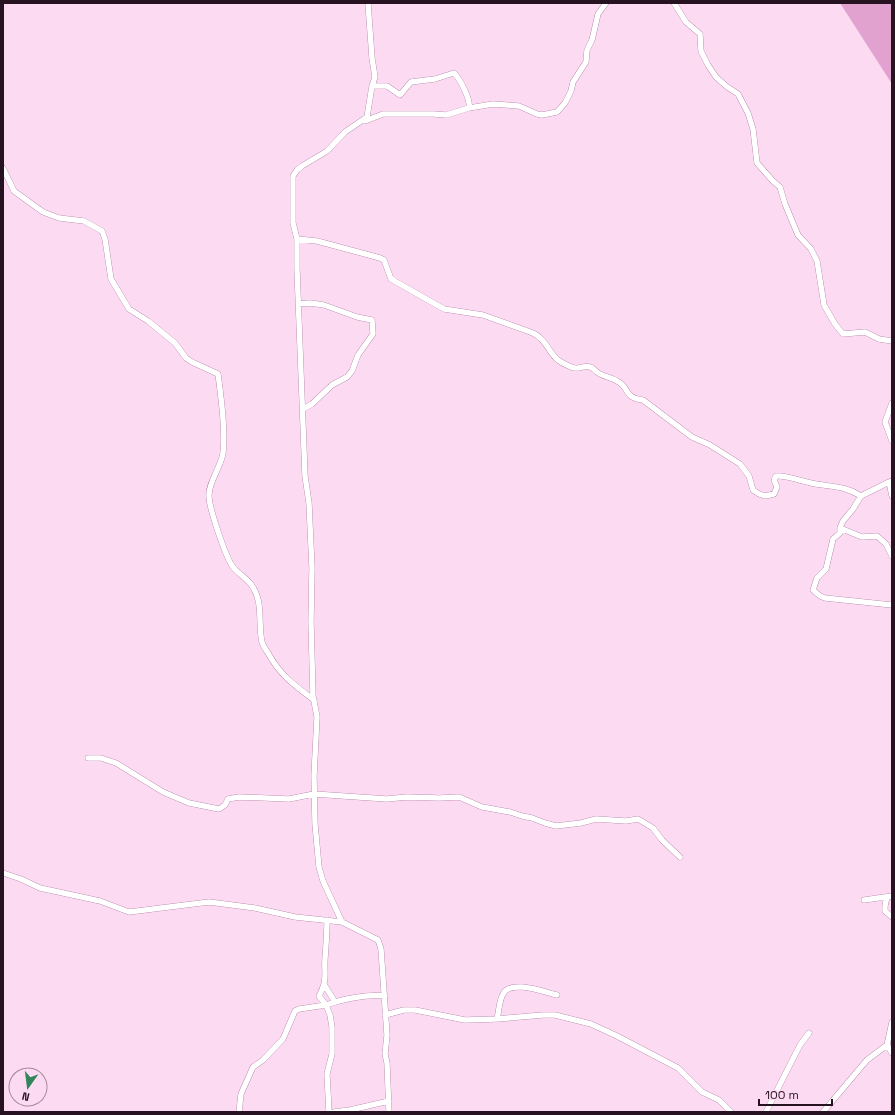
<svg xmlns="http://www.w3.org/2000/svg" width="895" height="1115" font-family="'Space Grotesk',sans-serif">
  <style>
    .water { fill: #e1a2d0 }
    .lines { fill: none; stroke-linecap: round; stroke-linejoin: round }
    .minor-casing { stroke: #9c698f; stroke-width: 6 }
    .minor { stroke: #fff; stroke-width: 5.5 }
  </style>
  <rect width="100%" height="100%" fill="#fcdaf2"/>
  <path class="water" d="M 840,3 L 892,3 L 892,84 Z"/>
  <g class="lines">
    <defs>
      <path id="minor" d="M 674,3 L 686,22 L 700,34 L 701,51 L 708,65 L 716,77 L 726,86 L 738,94 L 748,113 L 753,129 L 757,163 L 773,181 L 780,187 L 785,204 L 798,235 L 811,249 L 817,261 L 824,305 L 835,324 L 843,334 L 865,332 L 879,339 L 892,341
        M 372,86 L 387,86 L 400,95 L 411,82 L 435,79 L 454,73 C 460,79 471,100 469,108
        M 365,121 L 383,114 L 434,114 L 446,115 L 469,108 L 493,104 L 519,106 L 537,114 L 542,115 L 557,112 L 565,103 L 571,91 L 573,82 L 586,62 L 587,50 L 592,40 L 598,14 L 606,3
        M 3,168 L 14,191 L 43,212 L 59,218 L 84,221 L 102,231 L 105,239 L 111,279 L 129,309 L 148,321 L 175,343 L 186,358 L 192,362 L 218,374 C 221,396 226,432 223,453 C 221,467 208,483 209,496 C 209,508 226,558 233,567 C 239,575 249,579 254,589 C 263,605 258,625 262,642 C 263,646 266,650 268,653 C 280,675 294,685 314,700
        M 297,239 L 317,241 L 380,258 L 384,260 L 391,279 L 444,309 L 483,315 L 533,333 C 547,340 548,352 558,360 C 562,363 573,369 578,368 C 582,368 585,365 590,367 C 594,368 594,370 597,372 C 603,377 611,377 617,381 C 630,387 623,398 643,400 L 692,437 L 710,445 L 740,464 L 749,476 L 753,490 L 759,494 L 765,496 L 774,494 L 777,487 C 775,482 773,480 776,476 L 780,476 C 792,477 804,482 816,484 C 834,487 845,486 861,496
        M 298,304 L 310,303 L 324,305 L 357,317 L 372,320 L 373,334 L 358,355 L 352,371 L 347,377 L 332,385 L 312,404 L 303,409
        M 892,403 L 885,422 L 892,441
        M 892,481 L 889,482 L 892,496
        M 889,482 L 861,496 L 853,509 L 843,521 L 840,528 L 840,533 L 833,539 L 826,569 L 817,578 L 813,590 L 820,596 L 825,598 L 892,605
        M 840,528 L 862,537 L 877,536 L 886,544 L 892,556
        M 88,758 L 101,758 L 116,763 L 163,792 L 189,803 L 219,809 L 225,805 L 228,799 L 239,797 L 289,799 L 314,794 L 387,799 L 407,797 L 439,798 L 459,797 L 482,807 L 510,812 L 522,816 L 532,818 L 545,823 L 556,826 L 581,823 L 596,819 L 626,821 L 638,819 L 653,828 L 662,840 L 680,857
        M 3,873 L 21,879 L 40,888 L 100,901 L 129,912 L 209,902 L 255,908 L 295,917 L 342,922 L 323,881 L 319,867 L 315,824 L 314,776 L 317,717 L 313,696 L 311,622 L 312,568 L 309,503 L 305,476 L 297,269 L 297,239 L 293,223 L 293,176 L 297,170 L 302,166 L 327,151 L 345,132 L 367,117 L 372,86 L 375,77 L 372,58 L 368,3
        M 887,897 L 885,906 L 885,911 L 892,917
        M 864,900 L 892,896
        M 342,922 L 378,940 L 381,949 L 387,1035 L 385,1054 L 387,1063 L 389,1112
        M 325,986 L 335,1002
        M 385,1015 L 404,1010 L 415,1010 L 465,1020 L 497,1019 L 543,1015 L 555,1015 L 591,1024 L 617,1036 L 678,1068 L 702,1092 L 719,1100 L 731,1112
        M 497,1019 C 499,1011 499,1001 503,994 C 510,979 544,992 557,995
        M 892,1022 L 887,1045 L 892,1053
        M 239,1112 L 241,1094 L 253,1067 L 263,1060 L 283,1039 L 295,1011 L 299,1009 L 326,1005 L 319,996 C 328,979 324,975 325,959 C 326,946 327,933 327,920
        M 329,1112 L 327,1074 L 332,1054 L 332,1027 L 330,1015 L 326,1005 C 342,999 368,994 385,996
        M 334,1112 L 350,1110 L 389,1101
        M 766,1112 L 800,1045 L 809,1033
        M 823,1112 L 867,1060 L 887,1045"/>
    </defs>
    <use href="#minor" class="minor-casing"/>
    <use href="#minor" class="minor"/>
  </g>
  <rect width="895" height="1115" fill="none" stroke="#261221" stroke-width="8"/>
  <g transform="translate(28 1087) rotate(194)"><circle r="19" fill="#fcdaf2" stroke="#a68a9e"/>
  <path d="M0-3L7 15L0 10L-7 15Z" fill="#318558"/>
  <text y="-6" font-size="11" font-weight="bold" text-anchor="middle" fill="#261221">N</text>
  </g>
  <path d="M759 1099v6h73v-6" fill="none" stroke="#261221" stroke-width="2"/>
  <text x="765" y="1099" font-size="12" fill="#261221" stroke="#fcdaf2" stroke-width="3" paint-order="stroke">100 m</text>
</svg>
